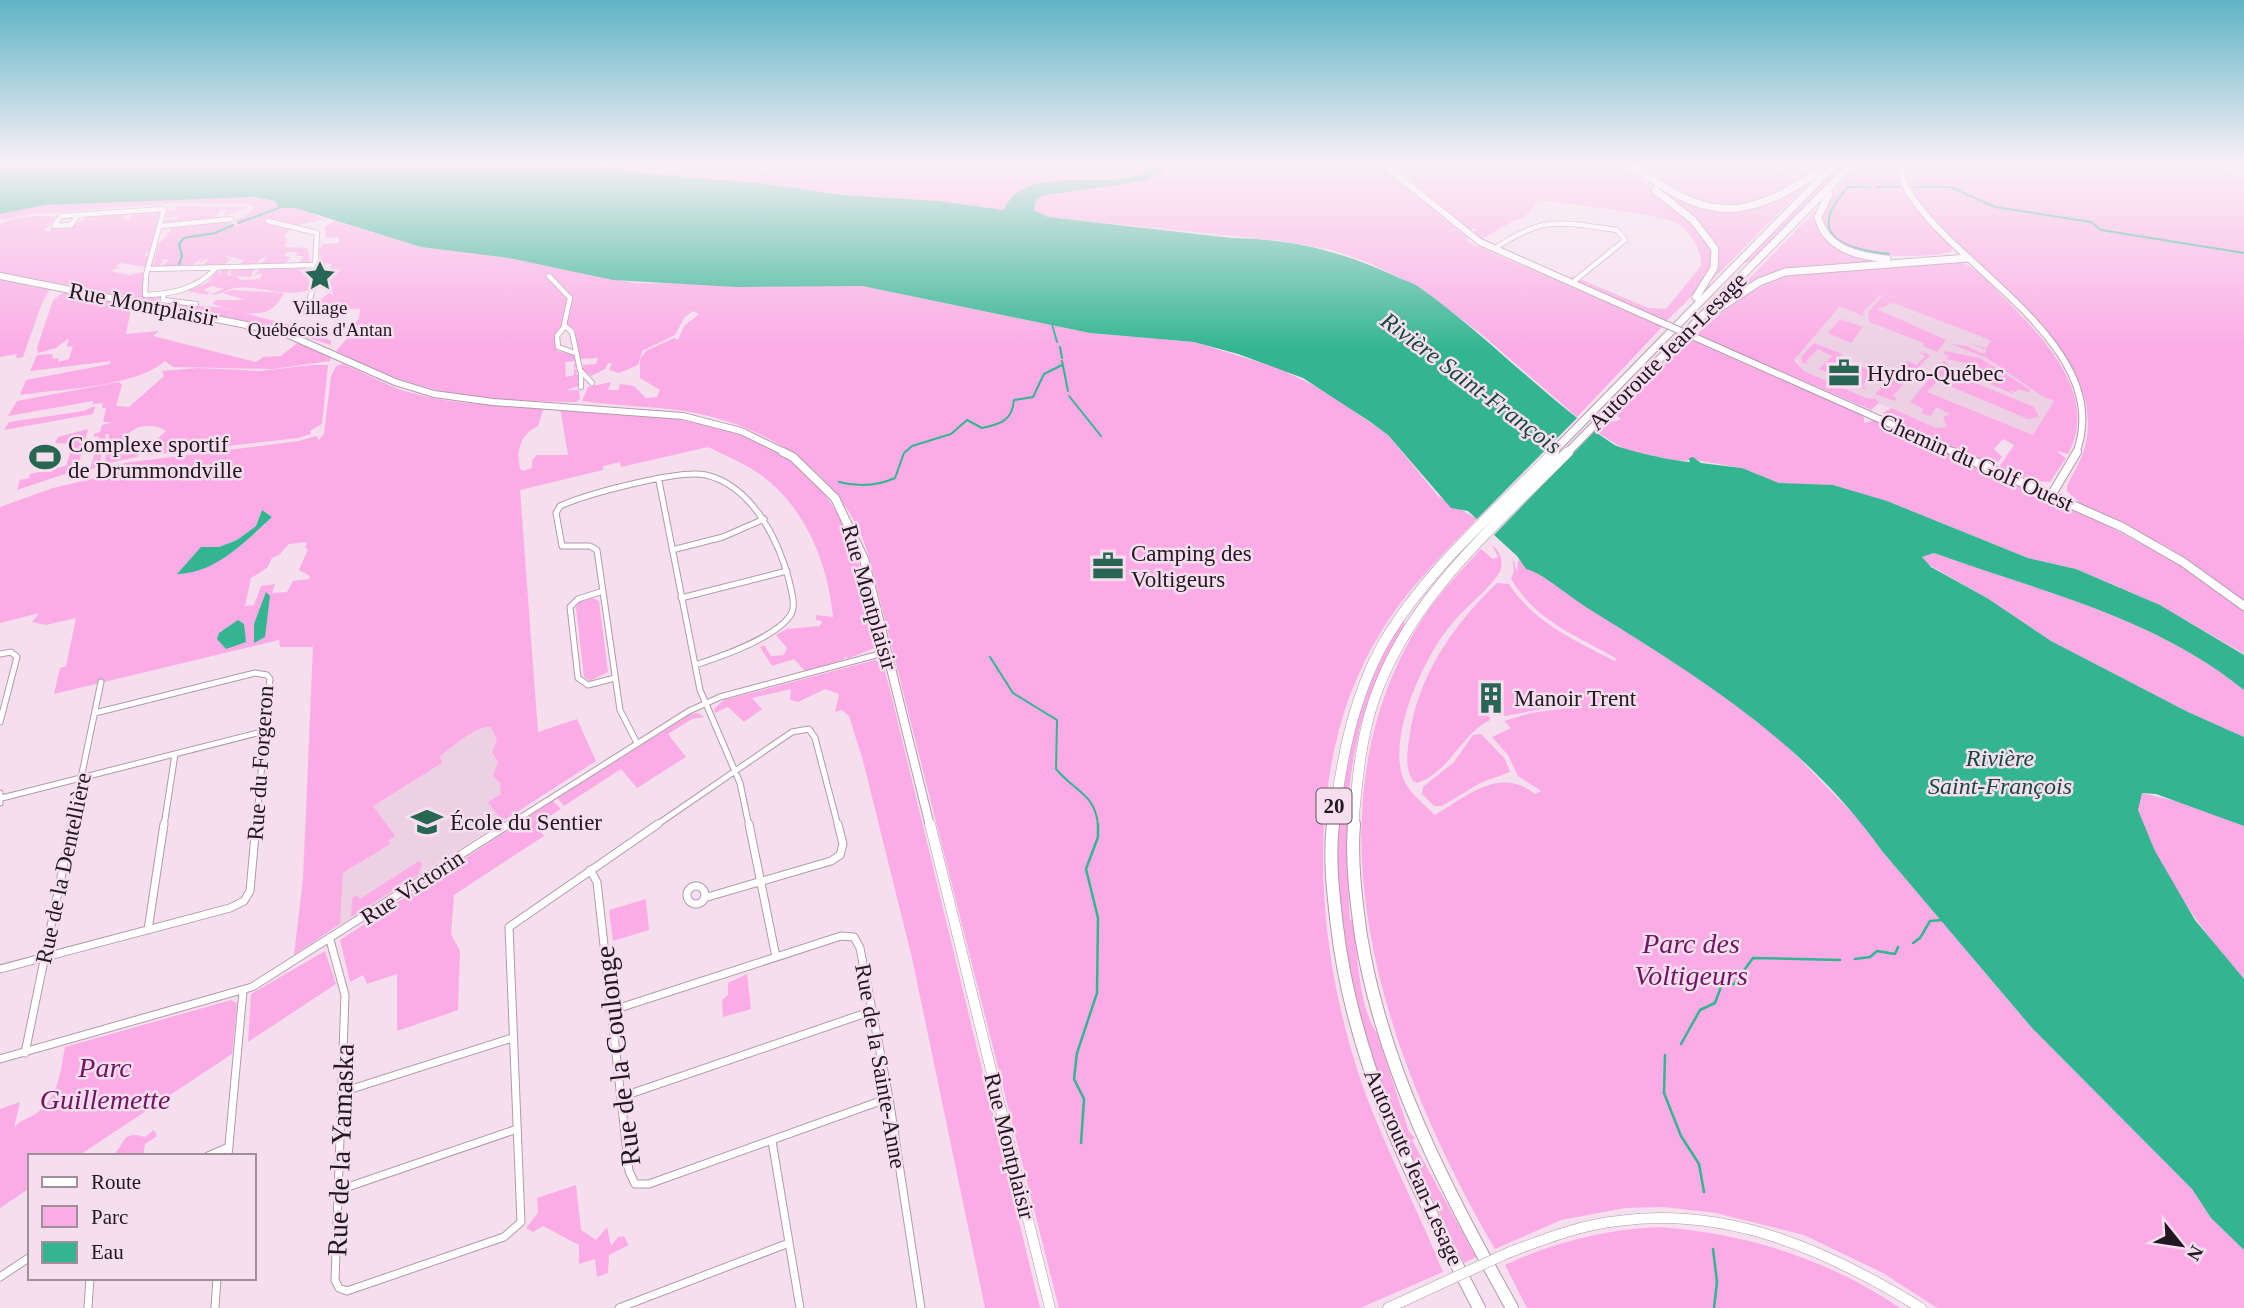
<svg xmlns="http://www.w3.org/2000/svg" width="2244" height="1308" font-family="'Times New Roman',serif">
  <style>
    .built { fill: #edd0e4 }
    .green { fill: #fbace6; fill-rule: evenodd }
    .water { fill: #33b592 }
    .pier { fill: #f5deee }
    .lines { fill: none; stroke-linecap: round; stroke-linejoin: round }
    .stream-far1 { stroke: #33b592; stroke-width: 2 }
    .stream { stroke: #33b592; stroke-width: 2.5 }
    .street-far2-casing { stroke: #b19baa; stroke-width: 6 }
    .street-far1-casing { stroke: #b19baa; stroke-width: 7 }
    .street-casing { stroke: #b19baa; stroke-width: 9 }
    .secondary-far2-casing { stroke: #b19baa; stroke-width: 8 }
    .secondary-far1-casing { stroke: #b19baa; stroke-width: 10 }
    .secondary-casing { stroke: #b19baa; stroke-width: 11 }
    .highway-far2-casing { stroke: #b19baa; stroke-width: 9 }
    .highway-far1-casing { stroke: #b19baa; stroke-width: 11 }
    .highway-casing { stroke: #b19baa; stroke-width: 14 }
    .street-far2 { stroke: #fff; stroke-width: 4.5 }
    .street-far1 { stroke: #fff; stroke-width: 5 }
    .street { stroke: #fff; stroke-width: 7 }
    .secondary-far2 { stroke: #fff; stroke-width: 6 }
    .secondary-far1 { stroke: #fff; stroke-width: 8 }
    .secondary { stroke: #fff; stroke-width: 10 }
    .highway-far2 { stroke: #fff; stroke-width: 7 }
    .highway-far1 { stroke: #fff; stroke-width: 10 }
    .highway { stroke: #fff; stroke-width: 12 }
    .secondary-bridge-far1-casing { stroke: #b19baa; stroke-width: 8; stroke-linecap: butt }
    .secondary-bridge-casing { stroke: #b19baa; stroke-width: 11; stroke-linecap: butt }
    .secondary-bridge-far1 { stroke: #fff; stroke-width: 6 }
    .secondary-bridge { stroke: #fff; stroke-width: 10 }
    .labels { text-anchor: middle; stroke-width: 5; stroke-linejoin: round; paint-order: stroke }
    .far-poi-label { font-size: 19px; fill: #21191f; stroke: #f5deee }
    .shield { fill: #f5deee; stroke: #61545d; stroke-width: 2 }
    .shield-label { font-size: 21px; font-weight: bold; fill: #21191f }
    .street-label { font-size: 23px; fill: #21191f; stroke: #f5deee }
    .poi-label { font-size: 23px; fill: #21191f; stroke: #f5deee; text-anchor: start }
    .water-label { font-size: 24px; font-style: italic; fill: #164a3b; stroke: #f5deee }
    .near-park-label { font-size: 28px; font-style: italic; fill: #721461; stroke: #f5deee }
    .near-street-label { font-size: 28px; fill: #21191f; stroke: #f5deee }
  </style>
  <rect width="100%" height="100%" fill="#f5deee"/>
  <path class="built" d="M 1856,283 L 2023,352 L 2054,401 L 2033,437 L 2014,444 L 2003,439 L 1989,451 L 1803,371 L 1795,358 Z
    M 502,712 L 521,809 L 338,927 L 343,873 L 360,863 L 364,794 Z"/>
  <path class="green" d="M 598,165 L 1152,165 C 1136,190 1053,171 1023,191 C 1016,195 1010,204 1004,210 L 938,201 L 842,195 L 759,183 L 639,173 Z
    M 1165,165 L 1379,165 L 1468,238 L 1468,242 L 1662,327 L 1577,417 L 1480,333 L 1419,287 L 1367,262 L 1332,250 L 1282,241 L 1048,217 L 1034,210 L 1036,200 L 1045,195 L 1124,184 L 1144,180 L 1162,172 Z
    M 1393,165 L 1621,165 C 1644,184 1722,236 1711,267 C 1702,290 1681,305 1666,322 L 1570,278 L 1573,276 L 1648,308 L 1666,309 L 1701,266 C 1702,250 1691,234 1679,224 C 1666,215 1561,203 1539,200 L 1524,218 L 1513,221 L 1482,239 L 1473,233 L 1476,229 L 1469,230 Z
    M 1627,165 L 1671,195 L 1697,206 L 1754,209 L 1774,203 L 1809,183 L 1711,281 L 1719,256 L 1714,239 Z
    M 1636,165 L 1823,165 L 1794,187 L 1741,207 L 1693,202 Z
    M 1839,165 L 1845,165 L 1750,262 L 1743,263 Z
    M 1859,165 L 1896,165 C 1901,200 1931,221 1953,247 L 1951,252 C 1923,259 1821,262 1822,217 C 1823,198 1847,179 1859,165 Z
    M 1904,165 L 2218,165 L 2244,180 L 2244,601 L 2168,547 L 2080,503 L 2067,491 L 2067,486 C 2075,470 2085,454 2087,437 C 2099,355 2000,287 1950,235 C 1930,215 1909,195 1904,165 Z
    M 244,197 L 275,201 L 323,218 C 310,226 291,221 284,238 L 287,238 L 285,247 L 308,248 L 310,264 L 298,264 L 304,256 L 296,256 L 298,252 L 287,252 L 284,256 L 290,257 L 284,265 L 261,265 L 266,258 L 262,258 L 252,266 L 238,266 L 244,260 L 223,255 L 230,259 L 224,266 L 201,267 L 211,257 L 198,264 L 201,265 L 196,267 L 204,256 L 192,266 L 161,267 L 170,259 L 160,260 L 163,261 L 159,267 L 152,267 L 159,243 L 168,235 L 163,234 L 170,233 L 171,228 L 164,227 L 228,221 L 236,226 L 240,224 L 234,220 L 246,216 L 255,207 L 247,204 L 176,203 L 34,214 L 0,220 L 0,214 L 45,205 Z
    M 176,206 L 248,207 L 226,216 L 223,214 L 227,211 L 222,209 L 213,219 L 166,224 L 166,220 L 178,218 L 178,215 L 166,218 L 169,210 L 175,210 Z
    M 1818,208 L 1816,225 L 1834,244 L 1892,260 L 1789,269 L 1733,295 Z
    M 136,211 L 162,211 L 152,250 L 143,255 L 149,256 L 146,267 L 120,263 L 115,266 L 120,267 L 110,271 L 130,275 L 143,272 L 144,296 L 162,295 L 160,300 L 190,305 L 187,308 L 0,272 L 0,224 C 16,216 38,215 56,217 L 44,231 L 50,231 L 53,227 L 62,229 L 84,220 L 86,217 L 80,217 L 82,216 L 129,214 L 123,218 L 128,219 Z
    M 335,221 L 421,247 L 509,258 L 635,283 L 862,286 L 1090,333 L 1194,342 L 1278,368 L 1325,391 L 1388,435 L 1438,496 L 1477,519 C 1442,555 1407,589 1381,632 C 1296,767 1315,965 1371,1108 C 1393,1164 1421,1217 1443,1272 L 1360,1308 L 1059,1308 L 869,557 C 845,474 767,424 684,411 C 650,406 616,406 582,401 L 588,387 L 611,382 L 608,390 L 618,390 L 620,384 L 634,386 L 646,398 L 657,397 L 660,390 L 640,378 L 640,359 L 646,351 L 674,338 L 678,340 L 684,326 L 699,314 L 693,311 L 684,318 L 675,335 L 642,351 L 638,365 L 619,373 L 609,370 L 612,363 L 608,363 L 605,369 L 591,376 L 583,371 L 583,365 L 596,364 L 598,358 L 581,359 L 576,348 L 574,329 L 567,325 L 560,327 L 555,336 L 557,351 L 575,355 L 576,361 L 565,362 L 566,377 L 574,375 L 574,363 L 578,364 L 574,369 L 578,371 L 576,374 L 578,375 L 579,386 L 566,390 L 579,390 L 580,399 L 576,402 C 483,401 419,396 336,351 L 356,328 L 352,327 L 359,319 L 360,309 L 321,308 L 315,303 L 329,293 L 328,273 L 332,264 L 321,263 L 319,249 L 323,244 L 339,243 L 339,237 L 326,238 L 325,227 Z
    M 1961,262 C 1979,269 1993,287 2006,300 C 2044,338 2100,396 2068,454 L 2056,451 L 2066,458 L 2050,482 L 2033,481 L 1999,467 L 2014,445 L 2003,439 L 1994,449 L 2002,457 L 1995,466 L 1888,418 L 1883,413 L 1891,408 L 1936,428 L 1947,427 L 1943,417 L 1950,414 L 1936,407 L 1931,416 L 1921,413 L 1924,409 L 1910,402 L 1944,361 L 1951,367 L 1927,392 L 2033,435 L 2054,401 L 2042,396 L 1987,358 L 1951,344 L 1966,346 L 1984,354 L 1987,350 L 1966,342 L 1986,348 L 1991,341 L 1978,335 L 1893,303 L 1877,309 L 1946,340 L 1937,352 L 1923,346 L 1924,343 L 1869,322 L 1868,312 L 1882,296 L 1880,295 L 1864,311 L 1863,316 L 1840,306 L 1794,360 L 1804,371 L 1866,398 L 1876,399 L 1879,403 L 1871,410 L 1696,335 C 1725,309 1753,284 1793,274 Z
    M 305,268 L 310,271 L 308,290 C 285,298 259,285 236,288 C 226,289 220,296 210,295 L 223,289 L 212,286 L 203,290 L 210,292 L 207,295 L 188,291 L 207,283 L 218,270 L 220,275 L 221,270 L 230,269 L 227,275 L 233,276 L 230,273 L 232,269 L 254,269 L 251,277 L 236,276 L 241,280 L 260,279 L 262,273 L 253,276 L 260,269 Z
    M 0,278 L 50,289 L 42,303 L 23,357 L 16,358 L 17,354 L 0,357 Z
    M 232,290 L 284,293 C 274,312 265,314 246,313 C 273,322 306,326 331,341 L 331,345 L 283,330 L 193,310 L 196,306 L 221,307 L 242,313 L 213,304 L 215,300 L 245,300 L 223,293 Z
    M 65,291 L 137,305 L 131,309 L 126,334 L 159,331 L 153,336 L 256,362 L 263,357 L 281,356 L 300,341 L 331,356 L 330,361 L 273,369 L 173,367 L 165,361 C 136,387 60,389 20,395 L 26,380 L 110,364 L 111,361 L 30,371 L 37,355 L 52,354 L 53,359 L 58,358 L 58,362 L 69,359 L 73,346 L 67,347 L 69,338 L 56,348 L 38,353 L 37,348 L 53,300 Z
    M 1840,319 L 1863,327 L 1851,343 L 1828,333 Z
    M 1691,340 L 1864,416 L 1864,423 L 1874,420 L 2103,523 L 2187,569 L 2244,610 L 2244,654 L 2160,605 L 2112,584 L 2076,569 L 2028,558 L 1887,501 L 1834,487 L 1779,483 L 1742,468 L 1696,460 L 1676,461 L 1624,449 L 1595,431 L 1607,418 L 1613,422 L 1621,419 L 1613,413 Z
    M 1814,343 L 1842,354 L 1840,357 L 1844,359 L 1835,369 L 1842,372 L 1838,378 L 1815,367 L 1820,368 L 1832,356 L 1818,349 L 1806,361 L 1808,365 L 1802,362 L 1801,357 Z
    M 1918,351 L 1930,355 L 1905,382 L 1900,382 L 1903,384 L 1893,396 L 1897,398 L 1895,401 L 1875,394 L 1889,380 L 1874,373 L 1862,386 L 1867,388 L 1864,389 L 1841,379 L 1847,374 L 1854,377 L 1863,367 L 1891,377 L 1906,361 L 1917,365 L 1925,356 Z
    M 1945,351 L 1980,358 L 2031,390 L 2028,392 L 2018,389 L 2016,392 L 2009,390 L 2015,395 L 1962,372 L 1975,373 L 1972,368 L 1976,365 L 1946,359 L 1949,356 L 1943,354 Z
    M 343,364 C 365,373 385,385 408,392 C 452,405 499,405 544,407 L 538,426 C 520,434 516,451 520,469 L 524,471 L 532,468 L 532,460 L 537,455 L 568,455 L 560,408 C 694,418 822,420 862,575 C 867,592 881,632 877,647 L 847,659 L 846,656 L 843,660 L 805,671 L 794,659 L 772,666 L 760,647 L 764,645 L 771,656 L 784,655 L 787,648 L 776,635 L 787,629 L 820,626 L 822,621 L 816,620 L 816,615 L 833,617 C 828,564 806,508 761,475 C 746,464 726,456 708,447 L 621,467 L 620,462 L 603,466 L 603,470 L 520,490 L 538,732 L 577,719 L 596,761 L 506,819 L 499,817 L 488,802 L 501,794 L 500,783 L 493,776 L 498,762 L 492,752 L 497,740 L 491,727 C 476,725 453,747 440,756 L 442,763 L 373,806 L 395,836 L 388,841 L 390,844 L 343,873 L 340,924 L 294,955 L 303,879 L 313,647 L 280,647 L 279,640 L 54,694 L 60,668 L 66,666 L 76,618 L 46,625 L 32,622 L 39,613 L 0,623 L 0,507 L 53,488 L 100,477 L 124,463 L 299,441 L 316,436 L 319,440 L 324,434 L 331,376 L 336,366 ZM 262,510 L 272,517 C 245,543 216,571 177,574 L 202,547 L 219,547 L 237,540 L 256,526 ZM 307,542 L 305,548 L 308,549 L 299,570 L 310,576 L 309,579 L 293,581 L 287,592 L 272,593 L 275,584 L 261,586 L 254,605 L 245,606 L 251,578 L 267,568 L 272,558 L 279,555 L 289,544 Z
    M 312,365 L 328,365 L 322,424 L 310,431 L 311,434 L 298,438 L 148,455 L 146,450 L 166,431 C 149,420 127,427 121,446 L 126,452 L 140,452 L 137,457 L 109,463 L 105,460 L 109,434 L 106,434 L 99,466 L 90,470 L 99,436 L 94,437 L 94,434 L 100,432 L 102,425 L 113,422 L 103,422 L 106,408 L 102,408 L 103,403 L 93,404 L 93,401 L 8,416 L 17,401 L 119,382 L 122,385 L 116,406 L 129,407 L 164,376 L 162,371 L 198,368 L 260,371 Z
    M 1949,376 L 1961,377 L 2034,407 L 2039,417 L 2028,419 L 1952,387 L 1945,382 Z
    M 92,407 L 95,407 L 93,414 L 4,430 L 9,422 L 84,411 Z
    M 88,429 L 77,470 L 17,490 L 20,480 L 29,478 L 30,474 L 66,466 L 73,444 L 55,443 L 58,437 Z
    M 1492,545 C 1500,551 1505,563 1499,573 C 1488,590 1468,605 1455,620 C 1426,652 1387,735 1403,778 C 1409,793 1424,804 1435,815 C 1467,796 1500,766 1535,794 L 1541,791 L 1518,776 L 1508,755 L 1492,737 L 1511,728 L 1504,721 L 1531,713 L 1570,708 L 1552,707 L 1505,716 L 1500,710 L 1504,707 L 1489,690 L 1482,693 L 1491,703 L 1488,705 L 1490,720 C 1460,735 1450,772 1417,783 L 1413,781 C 1405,769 1407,754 1409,740 C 1416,678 1453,625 1497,583 L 1509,584 C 1533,622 1576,641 1615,661 L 1617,659 C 1577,635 1538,623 1511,579 L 1514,571 L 1512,556 L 1517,572 L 1518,560 L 1719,691 L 1782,741 L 1863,824 L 1882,851 L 2032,1028 L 2192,1189 L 2211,1218 L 2244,1250 L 2244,1308 L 1937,1308 L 1883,1273 L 1804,1235 L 1716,1213 L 1664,1207 L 1625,1208 L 1561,1220 L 1495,1249 C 1388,1065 1296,816 1423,618 C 1439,593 1461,571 1481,549 L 1493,559 L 1498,557 Z
    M 1934,553 C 2041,592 2153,616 2244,690 L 2244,737 L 2188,712 L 2051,641 L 1987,598 L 1924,562 L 1922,557 Z
    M 592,598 L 599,601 L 608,672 L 590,681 L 584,677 L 576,607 L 579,602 Z
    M 1402,622 L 1405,623 C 1393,645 1381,668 1372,691 C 1343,764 1345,845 1350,920 L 1353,921 C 1358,953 1358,1006 1377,1033 L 1409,1132 L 1415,1138 L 1412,1140 L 1476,1257 L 1464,1263 C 1439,1212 1412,1160 1391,1110 C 1326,958 1311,765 1402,622 Z
    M 875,660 L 883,664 L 891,694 L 1040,1308 L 985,1308 L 912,958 L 863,761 L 849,716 L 842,710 L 835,712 L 839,694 L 825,689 L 798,702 L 790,700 L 791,689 L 752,698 L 762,709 L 744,722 L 728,707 L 715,713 L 714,709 L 724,700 Z
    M 698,713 L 704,717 L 692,719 L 668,734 L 686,757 L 637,788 L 621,769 L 564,806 L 557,798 L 691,714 Z
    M 1481,734 L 1505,759 L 1510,772 L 1480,783 L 1442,806 L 1434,806 L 1422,794 L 1423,787 L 1454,762 L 1473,735 Z
    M 2142,793 L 2196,806 L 2244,826 L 2244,979 C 2214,947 2143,851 2138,809 C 2137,803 2140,798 2142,793 Z
    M 553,801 L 561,809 L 536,825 L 544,836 L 454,895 L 451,934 L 460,951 L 458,1010 L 397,1031 L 397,974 L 367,984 L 363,975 L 350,982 L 340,940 Z
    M 419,861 L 422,864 L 418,875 L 351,917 L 352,898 L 357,895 L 360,899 Z
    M 646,899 L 649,930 L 613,941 L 609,910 Z
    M 325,951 L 336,984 L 248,1042 L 251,994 Z
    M 747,974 L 751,1009 L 723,1017 L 722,1000 L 728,995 L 728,983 Z
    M 231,1000 L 237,1003 L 232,1054 L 78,1156 L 30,1156 L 30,1188 L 0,1208 L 0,1109 L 20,1102 L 14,1128 C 20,1119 29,1119 37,1113 C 59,1096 60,1073 65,1047 Z
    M 154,1130 L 157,1136 L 145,1144 L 143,1156 L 100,1156 L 115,1153 C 126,1142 122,1130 145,1137 Z
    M 576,1185 L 581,1230 L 596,1240 L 607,1227 L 611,1246 L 618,1237 L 624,1236 L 629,1245 L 609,1255 L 608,1273 L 597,1277 L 595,1259 L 579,1264 L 579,1245 L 543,1226 L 533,1232 L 526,1228 L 538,1213 L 537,1198 Z
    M 1661,1227 C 1748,1234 1828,1259 1900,1308 L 1527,1308 L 1505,1265 C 1554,1242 1607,1229 1661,1227 Z"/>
  <path class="water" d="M 0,165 L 598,165 L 639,173 L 759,183 L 842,195 L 938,201 L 1004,210 C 1025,157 1131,198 1152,165 L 1165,165 L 1162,172 L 1144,180 L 1124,184 L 1045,195 L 1036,200 L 1034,210 L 1048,217 L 1232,238 C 1293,239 1340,251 1395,276 C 1403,280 1412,282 1419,287 C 1487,335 1544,398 1613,444 C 1622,450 1678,462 1690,462 L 1689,458 L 1693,457 L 1701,463 L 1742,468 L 1779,483 L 1833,485 L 1887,501 L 2028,558 L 2076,569 L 2160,605 L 2244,655 L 2244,690 C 2153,616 2041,592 1934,553 L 1922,557 L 1931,567 L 1987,598 L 2051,641 L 2188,712 L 2244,737 L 2244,826 L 2156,794 L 2142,793 L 2138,810 L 2155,851 L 2195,920 L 2244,979 L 2244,1250 L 2211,1218 L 2192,1189 L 2032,1028 L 1882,851 C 1804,741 1701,679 1589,609 C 1574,600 1540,571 1526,569 L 1517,556 L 1468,511 L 1451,508 L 1388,435 L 1369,421 L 1303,378 L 1238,354 L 1194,342 L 1090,333 L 862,286 L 736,287 L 613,280 L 509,258 L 421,247 L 295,208 L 279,208 L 275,201 L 253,197 L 45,205 L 0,214 Z
    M 262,510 L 272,517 C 245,542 216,573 177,574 L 201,547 L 219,547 L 237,540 L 256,526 Z
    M 266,592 L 270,596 L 265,637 L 254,643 L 254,624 Z
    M 238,620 L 244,624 L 246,642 L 226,649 L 217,639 L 219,633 Z"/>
  <path class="pier" d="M 1580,415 L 1597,429 L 1492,537 L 1474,522 Z"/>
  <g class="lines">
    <path class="stream-far1" d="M 1870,187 L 1848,187 C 1805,234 1840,249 1889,254
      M 1877,187 L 1898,187
      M 1914,187 L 1950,187 L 1995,207 L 2091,222 L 2101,230 L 2244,253
      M 238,223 L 279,208
      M 179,264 L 182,256 L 179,244 L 184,238 L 215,233 L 233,225
      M 1052,324 L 1057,342
      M 1060,347 L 1062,358
      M 1062,361 L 1068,391
      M 1069,396 L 1101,436
      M 839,482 C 858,487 877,486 895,478 L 904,453 L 912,446 L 951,434 L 967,420 L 982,428 C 1001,424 1012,421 1014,400 L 1033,397 L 1044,374 L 1062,365
      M 990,657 L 1013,693 L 1057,720 L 1056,769 C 1074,791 1096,794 1098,826"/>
    <path class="stream" d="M 1913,943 L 1920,938 L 1930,921 L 1942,920
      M 1855,959 L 1870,957 L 1877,951 L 1895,954 L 1898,947
      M 1681,1044 L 1700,1010 L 1715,1003 L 1722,984 L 1734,984 L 1753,958 L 1840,960
      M 1665,1055 L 1664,1093 L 1681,1136 L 1699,1164 L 1704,1192
      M 1081,1143 L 1084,1099 L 1074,1079 L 1077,1053 L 1097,993 L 1098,918 L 1086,869 L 1098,837 L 1098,824
      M 1713,1249 L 1717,1282 L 1714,1308"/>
    <defs>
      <path id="street-far2" d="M 78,215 L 71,225 L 54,226 L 61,216 L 164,209 L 146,275 L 145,295 C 173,294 197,289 216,268
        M 268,221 L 317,233 L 314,284 L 306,313
        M 161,226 L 231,219
        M 1494,249 C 1544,215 1560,222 1617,230 L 1625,240 L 1572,283
        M 148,269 L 315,265
        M 549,276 L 570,298 L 564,325 L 572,332 L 580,370 L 592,383
        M 164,294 L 163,300 L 196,304
        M 565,326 L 557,336 L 558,347 L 575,353
        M 581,371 L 581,387"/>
      <path id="street-far1" d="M 659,481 L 700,690 L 740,783 L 749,826
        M 672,550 L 723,537 L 764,519
        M 603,591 L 578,599 L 570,607 L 578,678 L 588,685 L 615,678
        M 681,598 L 787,571
        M 0,654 L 11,652 L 17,657 L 0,722
        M 95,713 L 255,673 L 267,675 L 270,679 L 256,826
        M 637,743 L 620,710 L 597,550 L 590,546 L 562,546 L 556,513 L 560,506 C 587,494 679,469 706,475 C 752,486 778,539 789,580 C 791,591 797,606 790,616 C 774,638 720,657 695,665
        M 0,793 L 0,803
        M 2,798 L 265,731
        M 71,826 L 101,682
        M 164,826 L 175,754
        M 507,826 L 689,711 L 720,697 L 887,652
        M 655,826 L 792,732 L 809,729 L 815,738 L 838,826"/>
      <path id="street" d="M 749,824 L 776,957
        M 590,870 L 597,882 L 629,1171 L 635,1184 L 649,1184 L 889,1098
        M687 895a9 9 0 1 1 18 0a9 9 0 1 1-18 0Z
        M 704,898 L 831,861 L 840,855 L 843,844 L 838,824
        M 148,930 L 164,824
        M 330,940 L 345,995 L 335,1280 L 339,1288 L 347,1291 L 504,1237 L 521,1222 L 509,927 L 658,824
        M 0,969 L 230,908 L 244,901 L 250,891 L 256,824
        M 610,1011 L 841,936 L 854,937 L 860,948 L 889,1098 L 921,1308
        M 25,1053 L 72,824
        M 0,1059 L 252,987 L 509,824
        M 342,1092 L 512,1038
        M 621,1097 L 872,1011
        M 772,1141 L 800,1308
        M 208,1156 L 229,1147
        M 228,1156 L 243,991
        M 339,1190 L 517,1129
        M 0,1277 L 30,1257
        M 88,1308 L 90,1278
        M 215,1308 L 217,1278
        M 619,1308 L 789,1243"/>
      <path id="secondary-far2" d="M 1384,165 L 1480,242 L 1658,321
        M 1900,165 C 1902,173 1903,183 1908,191 C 1953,267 2117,347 2076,453
        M 0,276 L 282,332 L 395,382 L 434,394 L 493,402 L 683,416 L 741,431 L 786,453
        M 1699,339 L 1956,453"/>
      <path id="secondary-far1" d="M 783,452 L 793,457 L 835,498 L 864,559 L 930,826
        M 1953,452 L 2122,527 L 2183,562 L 2244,606
        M 2052,494 L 2077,452"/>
      <path id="secondary" d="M 930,824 L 1050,1308
        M 1510,1252 C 1545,1239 1580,1225 1618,1221 C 1729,1206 1829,1251 1921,1308
        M 1388,1308 L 1438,1285"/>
      <path id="highway-far2" d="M 1632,165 C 1707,221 1742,223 1820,171
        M 1655,190 L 1693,220 L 1715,249 L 1714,268 L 1696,297
        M 1829,194 L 1818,217 C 1826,249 1858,256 1887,259
        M 1712,313 L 1759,282 L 1785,272 L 1968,258
        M 1552,453 L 1834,165
        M 1567,453 L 1851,165"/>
      <path id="highway-far1" d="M 1333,826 C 1341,763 1352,699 1384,642 C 1427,569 1495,512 1554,452
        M 1353,826 C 1357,784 1360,741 1374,700 C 1409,597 1494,527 1568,452"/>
      <path id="highway" d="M 1333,824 C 1329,857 1333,893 1337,926 C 1353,1065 1415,1185 1479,1308
        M 1354,824 C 1351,861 1356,900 1361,936 C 1383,1071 1446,1189 1512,1308"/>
    </defs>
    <use href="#street-far2" class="street-far2-casing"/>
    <use href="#street-far1" class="street-far1-casing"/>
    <use href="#street" class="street-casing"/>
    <use href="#secondary-far2" class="secondary-far2-casing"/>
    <use href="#secondary-far1" class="secondary-far1-casing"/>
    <use href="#secondary" class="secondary-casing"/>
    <use href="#highway-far2" class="highway-far2-casing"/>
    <use href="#highway-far1" class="highway-far1-casing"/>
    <use href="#highway" class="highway-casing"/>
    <use href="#street-far2" class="street-far2"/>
    <use href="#street-far1" class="street-far1"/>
    <use href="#street" class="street"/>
    <use href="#secondary-far2" class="secondary-far2"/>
    <use href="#secondary-far1" class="secondary-far1"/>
    <use href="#secondary" class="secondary"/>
    <use href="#highway-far2" class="highway-far2"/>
    <use href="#highway-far1" class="highway-far1"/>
    <use href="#highway" class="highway"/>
    <defs>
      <path id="secondary-bridge-far1" d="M 1658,321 L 1699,339"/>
      <path id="secondary-bridge" d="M 1438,1285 L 1510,1252"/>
    </defs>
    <use href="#secondary-bridge-far1" class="secondary-bridge-far1-casing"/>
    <use href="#secondary-bridge" class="secondary-bridge-casing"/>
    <use href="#secondary-bridge-far1" class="secondary-bridge-far1"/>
    <use href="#secondary-bridge" class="secondary-bridge"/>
  </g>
  <linearGradient id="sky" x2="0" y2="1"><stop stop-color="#5fb4c6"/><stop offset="0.47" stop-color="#faf0f7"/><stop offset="1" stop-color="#faf0f7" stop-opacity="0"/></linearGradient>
  <rect width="2244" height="348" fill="url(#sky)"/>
  <defs>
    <symbol id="sight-bare" viewBox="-9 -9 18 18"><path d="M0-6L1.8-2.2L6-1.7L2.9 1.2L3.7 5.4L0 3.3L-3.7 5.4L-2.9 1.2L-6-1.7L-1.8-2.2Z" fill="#266653" stroke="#f5deee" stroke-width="2.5" paint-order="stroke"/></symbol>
    <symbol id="office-bare" viewBox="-9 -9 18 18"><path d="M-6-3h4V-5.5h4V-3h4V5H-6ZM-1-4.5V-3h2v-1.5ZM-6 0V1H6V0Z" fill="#266653" stroke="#f5deee" stroke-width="2.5" paint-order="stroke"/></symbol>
    <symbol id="stadium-bare" viewBox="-9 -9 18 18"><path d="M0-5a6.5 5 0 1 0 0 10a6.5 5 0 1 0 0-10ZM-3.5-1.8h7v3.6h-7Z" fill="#266653" stroke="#f5deee" stroke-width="2.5" paint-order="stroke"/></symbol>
    <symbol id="building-bare" viewBox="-9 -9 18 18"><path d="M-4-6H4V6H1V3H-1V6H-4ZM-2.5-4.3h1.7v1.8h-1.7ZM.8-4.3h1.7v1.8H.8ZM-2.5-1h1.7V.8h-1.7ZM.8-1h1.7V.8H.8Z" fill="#266653" stroke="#f5deee" stroke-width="2.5" paint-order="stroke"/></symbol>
    <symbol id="school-bare" viewBox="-9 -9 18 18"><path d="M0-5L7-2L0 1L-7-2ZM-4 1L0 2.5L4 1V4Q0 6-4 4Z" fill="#266653" stroke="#f5deee" stroke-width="2.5" paint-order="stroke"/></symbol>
  </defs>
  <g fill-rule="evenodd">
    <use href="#sight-bare" x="298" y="254" width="44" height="44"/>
    <use href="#office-bare" x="1822" y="351" width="44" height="44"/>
    <use href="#stadium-bare" x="23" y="435" width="44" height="44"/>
    <use href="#office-bare" x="1086" y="544" width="44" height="44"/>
    <use href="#building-bare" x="1469" y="676" width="44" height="44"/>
    <use href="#school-bare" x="405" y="800" width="44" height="44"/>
  </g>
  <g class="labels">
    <g class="far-poi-label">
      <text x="320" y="314">Village<tspan x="320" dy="22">Québécois d'Antan</tspan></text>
    </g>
    <rect class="shield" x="1316.5" y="788.5" width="35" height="35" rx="5"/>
    <g class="shield-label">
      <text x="1334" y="813">20</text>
    </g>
    <g class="street-label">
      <text transform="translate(143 304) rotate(11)" y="8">Rue Montplaisir</text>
      <text transform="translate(1667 351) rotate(-45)" y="8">Autoroute Jean-Lesage</text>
      <text transform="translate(1977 462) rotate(24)" y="8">Chemin du Golf Ouest</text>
      <text transform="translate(870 597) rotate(74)" y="8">Rue Montplaisir</text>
      <text transform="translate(260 763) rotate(-86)" y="8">Rue du Forgeron</text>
      <text transform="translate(63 868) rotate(-78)" y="8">Rue de la Dentellière</text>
      <text transform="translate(412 887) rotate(-33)" y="8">Rue Victorin</text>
      <text transform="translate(881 1066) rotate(80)" y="8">Rue de la Sainte-Anne</text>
      <text transform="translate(1010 1146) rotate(76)" y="8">Rue Montplaisir</text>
      <text transform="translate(1414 1167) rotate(66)" y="8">Autoroute Jean-Lesage</text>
    </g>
    <g class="poi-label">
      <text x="1867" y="381">Hydro-Québec</text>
      <text x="68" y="452">Complexe sportif<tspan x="68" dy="26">de Drummondville</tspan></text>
      <text x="1131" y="561">Camping des<tspan x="1131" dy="26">Voltigeurs</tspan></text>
      <text x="1514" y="706">Manoir Trent</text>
      <text x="450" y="830">École du Sentier</text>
    </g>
    <g class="water-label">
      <text transform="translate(1471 383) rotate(37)" y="8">Rivière Saint-François</text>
      <text x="2000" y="766">Rivière<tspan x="2000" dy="28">Saint-François</tspan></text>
    </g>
    <g class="near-park-label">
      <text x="1691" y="953">Parc des<tspan x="1691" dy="32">Voltigeurs</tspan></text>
      <text x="105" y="1077">Parc<tspan x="105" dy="32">Guillemette</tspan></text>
    </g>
    <g class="near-street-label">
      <text transform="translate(617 1056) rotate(-97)" y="10">Rue de la Coulonge</text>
      <text transform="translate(340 1150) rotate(-88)" y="10">Rue de la Yamaska</text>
    </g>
  </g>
  <rect x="28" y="1154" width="228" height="126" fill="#f5deee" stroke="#a08f9b" stroke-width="2"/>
  <rect x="42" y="1177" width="35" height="10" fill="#ffffff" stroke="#a08f9b" stroke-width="2"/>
  <text x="91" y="1189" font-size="21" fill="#21191f">Route</text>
  <rect x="42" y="1206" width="35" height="21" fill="#fbace6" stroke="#a08f9b" stroke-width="2"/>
  <text x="91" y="1224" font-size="21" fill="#21191f">Parc</text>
  <rect x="42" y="1242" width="35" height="21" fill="#33b592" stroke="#a08f9b" stroke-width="2"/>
  <text x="91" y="1259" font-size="21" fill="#21191f">Eau</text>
  <g transform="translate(2181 1245) rotate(120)" stroke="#f5deee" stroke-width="5" paint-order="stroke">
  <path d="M0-5L12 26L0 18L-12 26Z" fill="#21191f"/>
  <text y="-10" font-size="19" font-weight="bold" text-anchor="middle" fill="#21191f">N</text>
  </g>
</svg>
